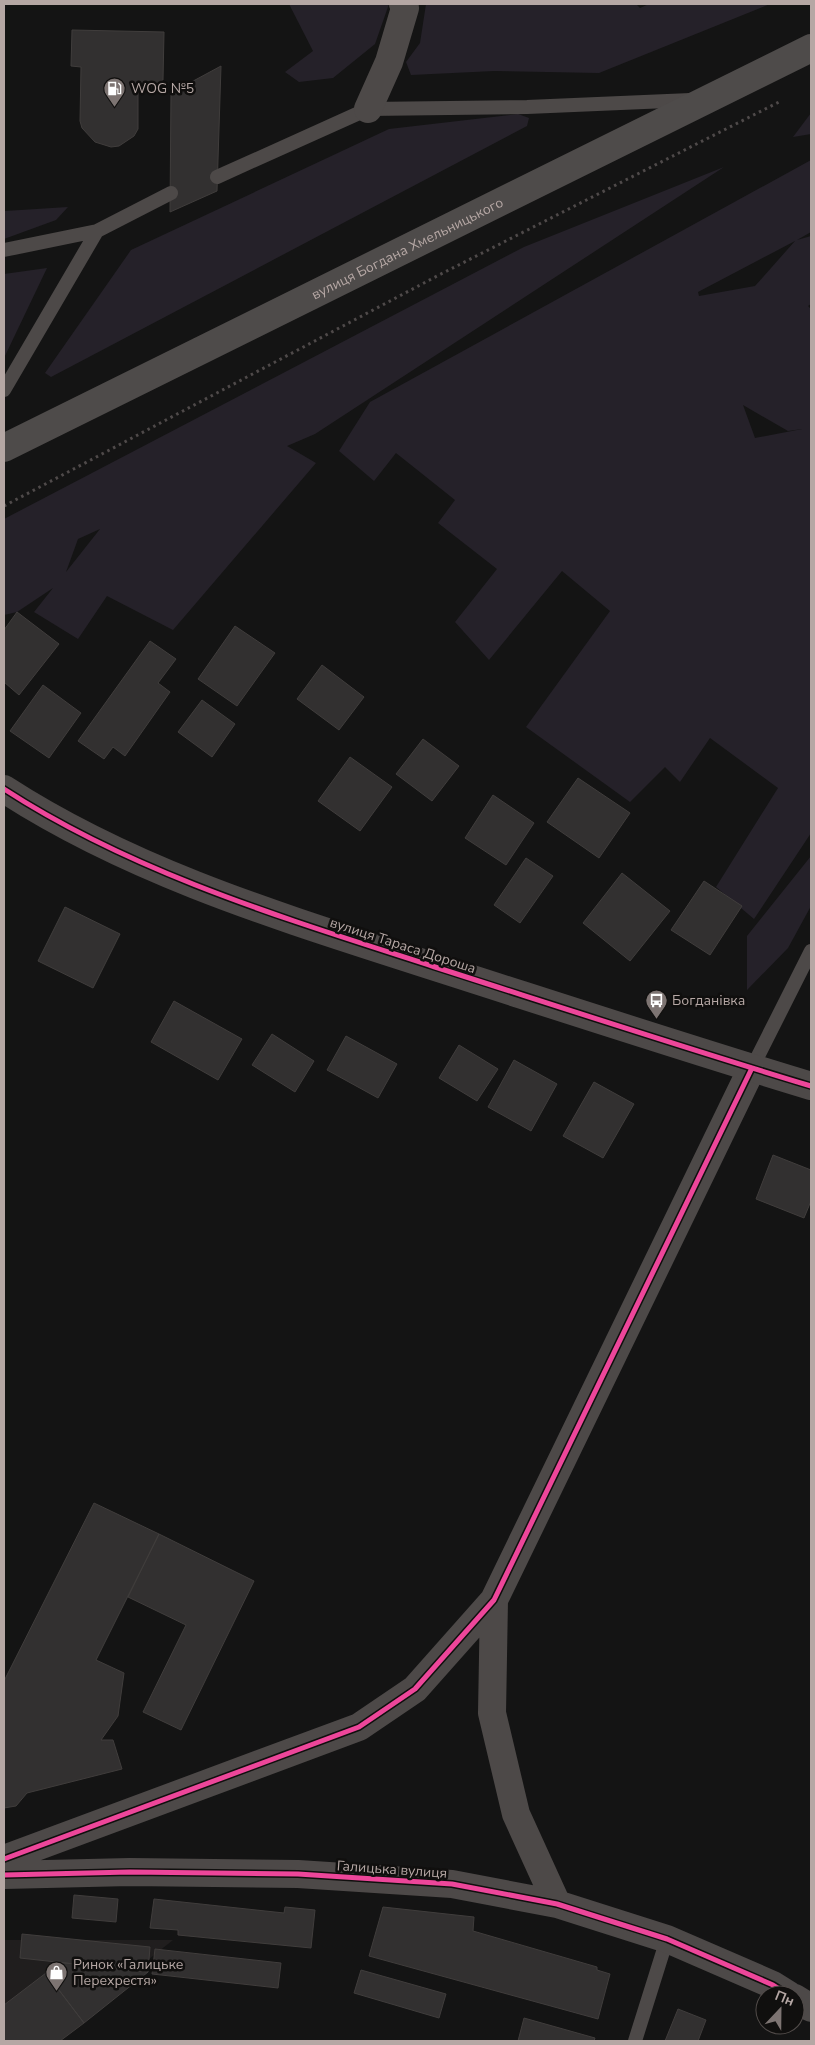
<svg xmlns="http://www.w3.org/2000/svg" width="815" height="2045" font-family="'Nunito Sans',sans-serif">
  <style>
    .built { fill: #201e1e }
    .green { fill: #252129; fill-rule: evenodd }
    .building { fill: #323030; stroke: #403d3c }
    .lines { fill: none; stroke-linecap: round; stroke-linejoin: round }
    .path { stroke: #4f4a4a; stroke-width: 3; stroke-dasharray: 2.5 4; stroke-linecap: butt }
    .service { stroke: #4d4948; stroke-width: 14 }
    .minor { stroke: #4d4948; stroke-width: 28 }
    .tertiary { stroke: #4d4948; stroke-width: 28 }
    .trunk { stroke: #4e4b4a; stroke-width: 28 }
    .cycleway-casing { stroke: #100f0e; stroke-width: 8 }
    .cycleway { stroke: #ed469a; stroke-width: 5 }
    .labels { text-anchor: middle; stroke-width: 5; stroke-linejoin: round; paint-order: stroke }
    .poi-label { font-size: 14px; fill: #b5a7a4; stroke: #100f0e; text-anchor: start }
    .street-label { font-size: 14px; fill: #b5a7a4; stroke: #100f0e }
  </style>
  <rect width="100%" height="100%" fill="#141414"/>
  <path class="built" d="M 4,1940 L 173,1940 L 46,2041 L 4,2041 Z"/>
  <path class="green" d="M 289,4 L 389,4 L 375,44 L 333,78 L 299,82 L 285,72 L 313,51 Z
    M 426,4 L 636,4 L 640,8 L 649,4 L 770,4 L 599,73 L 494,71 L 411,75 L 406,62 L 420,43 Z
    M 811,113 L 811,134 L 793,137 Z
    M 518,114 L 529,118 L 527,126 L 51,377 L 45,373 L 131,250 L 389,129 Z
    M 811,160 L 811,232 L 797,240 L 811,236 L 811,304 L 808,306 L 811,309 L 811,833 L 754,919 L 716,887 L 778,788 L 710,738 L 680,782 L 665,767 L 630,802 L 526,727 L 610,611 L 562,571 L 489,660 L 455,622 L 497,569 L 438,523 L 455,500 L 396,453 L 374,481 L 339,451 L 370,402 ZM 795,241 L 755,286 L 699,296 L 698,292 ZM 743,405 L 788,431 L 802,429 L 755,438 Z
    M 724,167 L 315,434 L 287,446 L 316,463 L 173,630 L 107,596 L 78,639 L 34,612 L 53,588 L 17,612 L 4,615 L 4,519 L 524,247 ZM 100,529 L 66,572 L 78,539 Z
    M 68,207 L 56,220 L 4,239 L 4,210 L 5,211 Z
    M 47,268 L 4,358 L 4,274 Z
    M 811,856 L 811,906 L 788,948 L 747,990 L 747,936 Z"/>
  <path class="building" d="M 72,30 L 164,32 L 163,80 L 138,93 L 138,129 L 134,136 L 119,146 L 111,147 L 95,142 L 82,128 L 80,121 L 81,67 L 71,66 Z
    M 221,66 L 217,191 L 170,212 L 171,93 Z
    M 17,612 L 59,644 L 19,695 L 4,682 L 4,630 Z
    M 235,626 L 275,653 L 237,706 L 198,679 Z
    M 150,641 L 176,659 L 158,683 L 170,692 L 125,756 L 113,747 L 104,759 L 78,741 Z
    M 322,665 L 364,697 L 339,730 L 297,699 Z
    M 43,685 L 81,713 L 49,758 L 10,731 Z
    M 202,700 L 235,724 L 212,757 L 178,732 Z
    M 423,739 L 459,766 L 432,801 L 396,774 Z
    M 350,757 L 392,787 L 360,831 L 318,801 Z
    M 578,778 L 630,813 L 599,858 L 547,822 Z
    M 493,795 L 534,823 L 506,865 L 465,838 Z
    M 526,858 L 553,876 L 520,923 L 494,905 Z
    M 622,873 L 670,911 L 630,961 L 583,923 Z
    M 704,881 L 742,906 L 710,955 L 671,930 Z
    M 65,907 L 120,934 L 93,988 L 38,961 Z
    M 174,1001 L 242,1039 L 218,1080 L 151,1042 Z
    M 272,1034 L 314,1061 L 295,1092 L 252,1065 Z
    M 346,1036 L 397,1064 L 378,1098 L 327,1070 Z
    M 459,1045 L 498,1069 L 477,1101 L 439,1078 Z
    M 514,1060 L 557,1084 L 531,1131 L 488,1107 Z
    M 594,1082 L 634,1104 L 603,1158 L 563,1136 Z
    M 773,1155 L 811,1170 L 811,1201 L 804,1218 L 756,1199 Z
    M 94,1503 L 159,1534 L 96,1660 L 124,1673 L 118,1716 L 101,1740 L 113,1740 L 122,1769 L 27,1793 L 16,1806 L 4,1808 L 4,1681 Z
    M 159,1534 L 254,1581 L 181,1730 L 143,1712 L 186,1625 L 128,1597 Z
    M 74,1895 L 118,1899 L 116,1922 L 72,1918 Z
    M 154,1899 L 284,1913 L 285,1907 L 315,1910 L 311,1948 L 178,1935 L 178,1930 L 150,1928 Z
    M 383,1907 L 474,1917 L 473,1931 L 597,1967 L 597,1970 L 610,1974 L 598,2019 L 369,1956 Z
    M 22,1934 L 150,1947 L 148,1972 L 20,1958 Z
    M 155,1949 L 281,1963 L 278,1988 L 152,1974 Z
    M 56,1962 L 148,1972 L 84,2023 L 46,1973 Z
    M 361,1970 L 446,1994 L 439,2018 L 354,1993 Z
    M 46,1973 L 84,2023 L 60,2041 L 4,2041 L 4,2005 Z
    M 678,2009 L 706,2020 L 698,2041 L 665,2041 Z
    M 524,2018 L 595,2038 L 594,2041 L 518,2041 Z"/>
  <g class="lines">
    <path class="path" d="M 4,506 L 439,275 L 779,102"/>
    <path class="service" d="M 217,177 L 368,109 L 527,107 L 691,100
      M 4,250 L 97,231 L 171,193
      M 4,390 L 97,231
      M 752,1068 L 811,951
      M 635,2041 L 667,1939"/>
    <path class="minor" d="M 368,109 L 389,62 L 405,8 L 403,4
      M 494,1600 L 492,1713 L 516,1814 L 557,1904
      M 4,1859 L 359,1727 L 415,1689 L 494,1600 L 752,1068
      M 4,1875 L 130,1872 L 298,1874 L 452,1884 L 557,1904 L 667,1939 L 773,1985 L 789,1995
      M 795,1998 L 811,2008"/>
    <path class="tertiary" d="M 4,789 C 135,874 287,919 435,967 C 560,1007 685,1048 811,1086"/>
    <path class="trunk" id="s1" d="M 4,448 L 811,48"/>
    <defs>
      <path id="cycleway" d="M 4,789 C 135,874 287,919 435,967 C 560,1007 685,1048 811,1086
        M 4,1859 L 359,1727 L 415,1689 L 494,1600 L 752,1068
        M 4,1875 L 130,1872 L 298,1874 L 452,1884 L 557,1904 L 667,1939 L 773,1985 L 789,1995"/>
    </defs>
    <use href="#cycleway" class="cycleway-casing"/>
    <use href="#cycleway" class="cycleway"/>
  </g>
  <defs>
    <symbol id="fuel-pin" viewBox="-11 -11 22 30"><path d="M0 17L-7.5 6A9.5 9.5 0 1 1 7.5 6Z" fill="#7d7472" stroke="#100f0e"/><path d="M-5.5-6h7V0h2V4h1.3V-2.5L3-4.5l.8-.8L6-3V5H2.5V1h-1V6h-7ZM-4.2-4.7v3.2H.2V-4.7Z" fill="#fff"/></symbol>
    <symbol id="bus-pin" viewBox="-11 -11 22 30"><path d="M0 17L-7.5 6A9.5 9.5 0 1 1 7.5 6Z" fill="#7d7472" stroke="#100f0e"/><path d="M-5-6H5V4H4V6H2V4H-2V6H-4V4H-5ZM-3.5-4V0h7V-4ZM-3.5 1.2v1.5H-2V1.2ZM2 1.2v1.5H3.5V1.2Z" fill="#fff"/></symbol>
    <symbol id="shop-pin" viewBox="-11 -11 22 30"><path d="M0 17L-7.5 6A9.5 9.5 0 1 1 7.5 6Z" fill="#7d7472" stroke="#100f0e"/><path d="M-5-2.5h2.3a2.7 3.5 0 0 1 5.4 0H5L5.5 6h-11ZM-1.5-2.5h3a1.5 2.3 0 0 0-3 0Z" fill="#fff"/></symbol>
  </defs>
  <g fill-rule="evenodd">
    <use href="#fuel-pin" x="102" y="76" width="25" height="34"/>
    <use href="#bus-pin" x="644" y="988" width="25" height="34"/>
    <use href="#shop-pin" x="44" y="1960" width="25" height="34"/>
  </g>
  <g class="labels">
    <g class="poi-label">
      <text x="131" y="93">WOG №5</text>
      <text x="672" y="1005">Богданівка</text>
      <text x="73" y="1969">Ринок «Галицьке<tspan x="73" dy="16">Перехрестя»</tspan></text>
    </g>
    <g class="street-label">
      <text dy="5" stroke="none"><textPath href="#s1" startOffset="450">вулиця Богдана Хмельницького</textPath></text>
      <text transform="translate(403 945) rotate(18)" y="5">вулиця Тараса Дороша</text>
      <text transform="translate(392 1869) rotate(4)" y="5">Галицька вулиця</text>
    </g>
  </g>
  <rect width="815" height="2045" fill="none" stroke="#b5a7a4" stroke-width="10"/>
  <g transform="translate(780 2010) rotate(22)"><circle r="24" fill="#100f0e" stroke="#524c4a"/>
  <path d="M0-4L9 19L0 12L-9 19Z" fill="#7d7472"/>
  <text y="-8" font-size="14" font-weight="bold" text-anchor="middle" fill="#b5a7a4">Пн</text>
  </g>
</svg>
